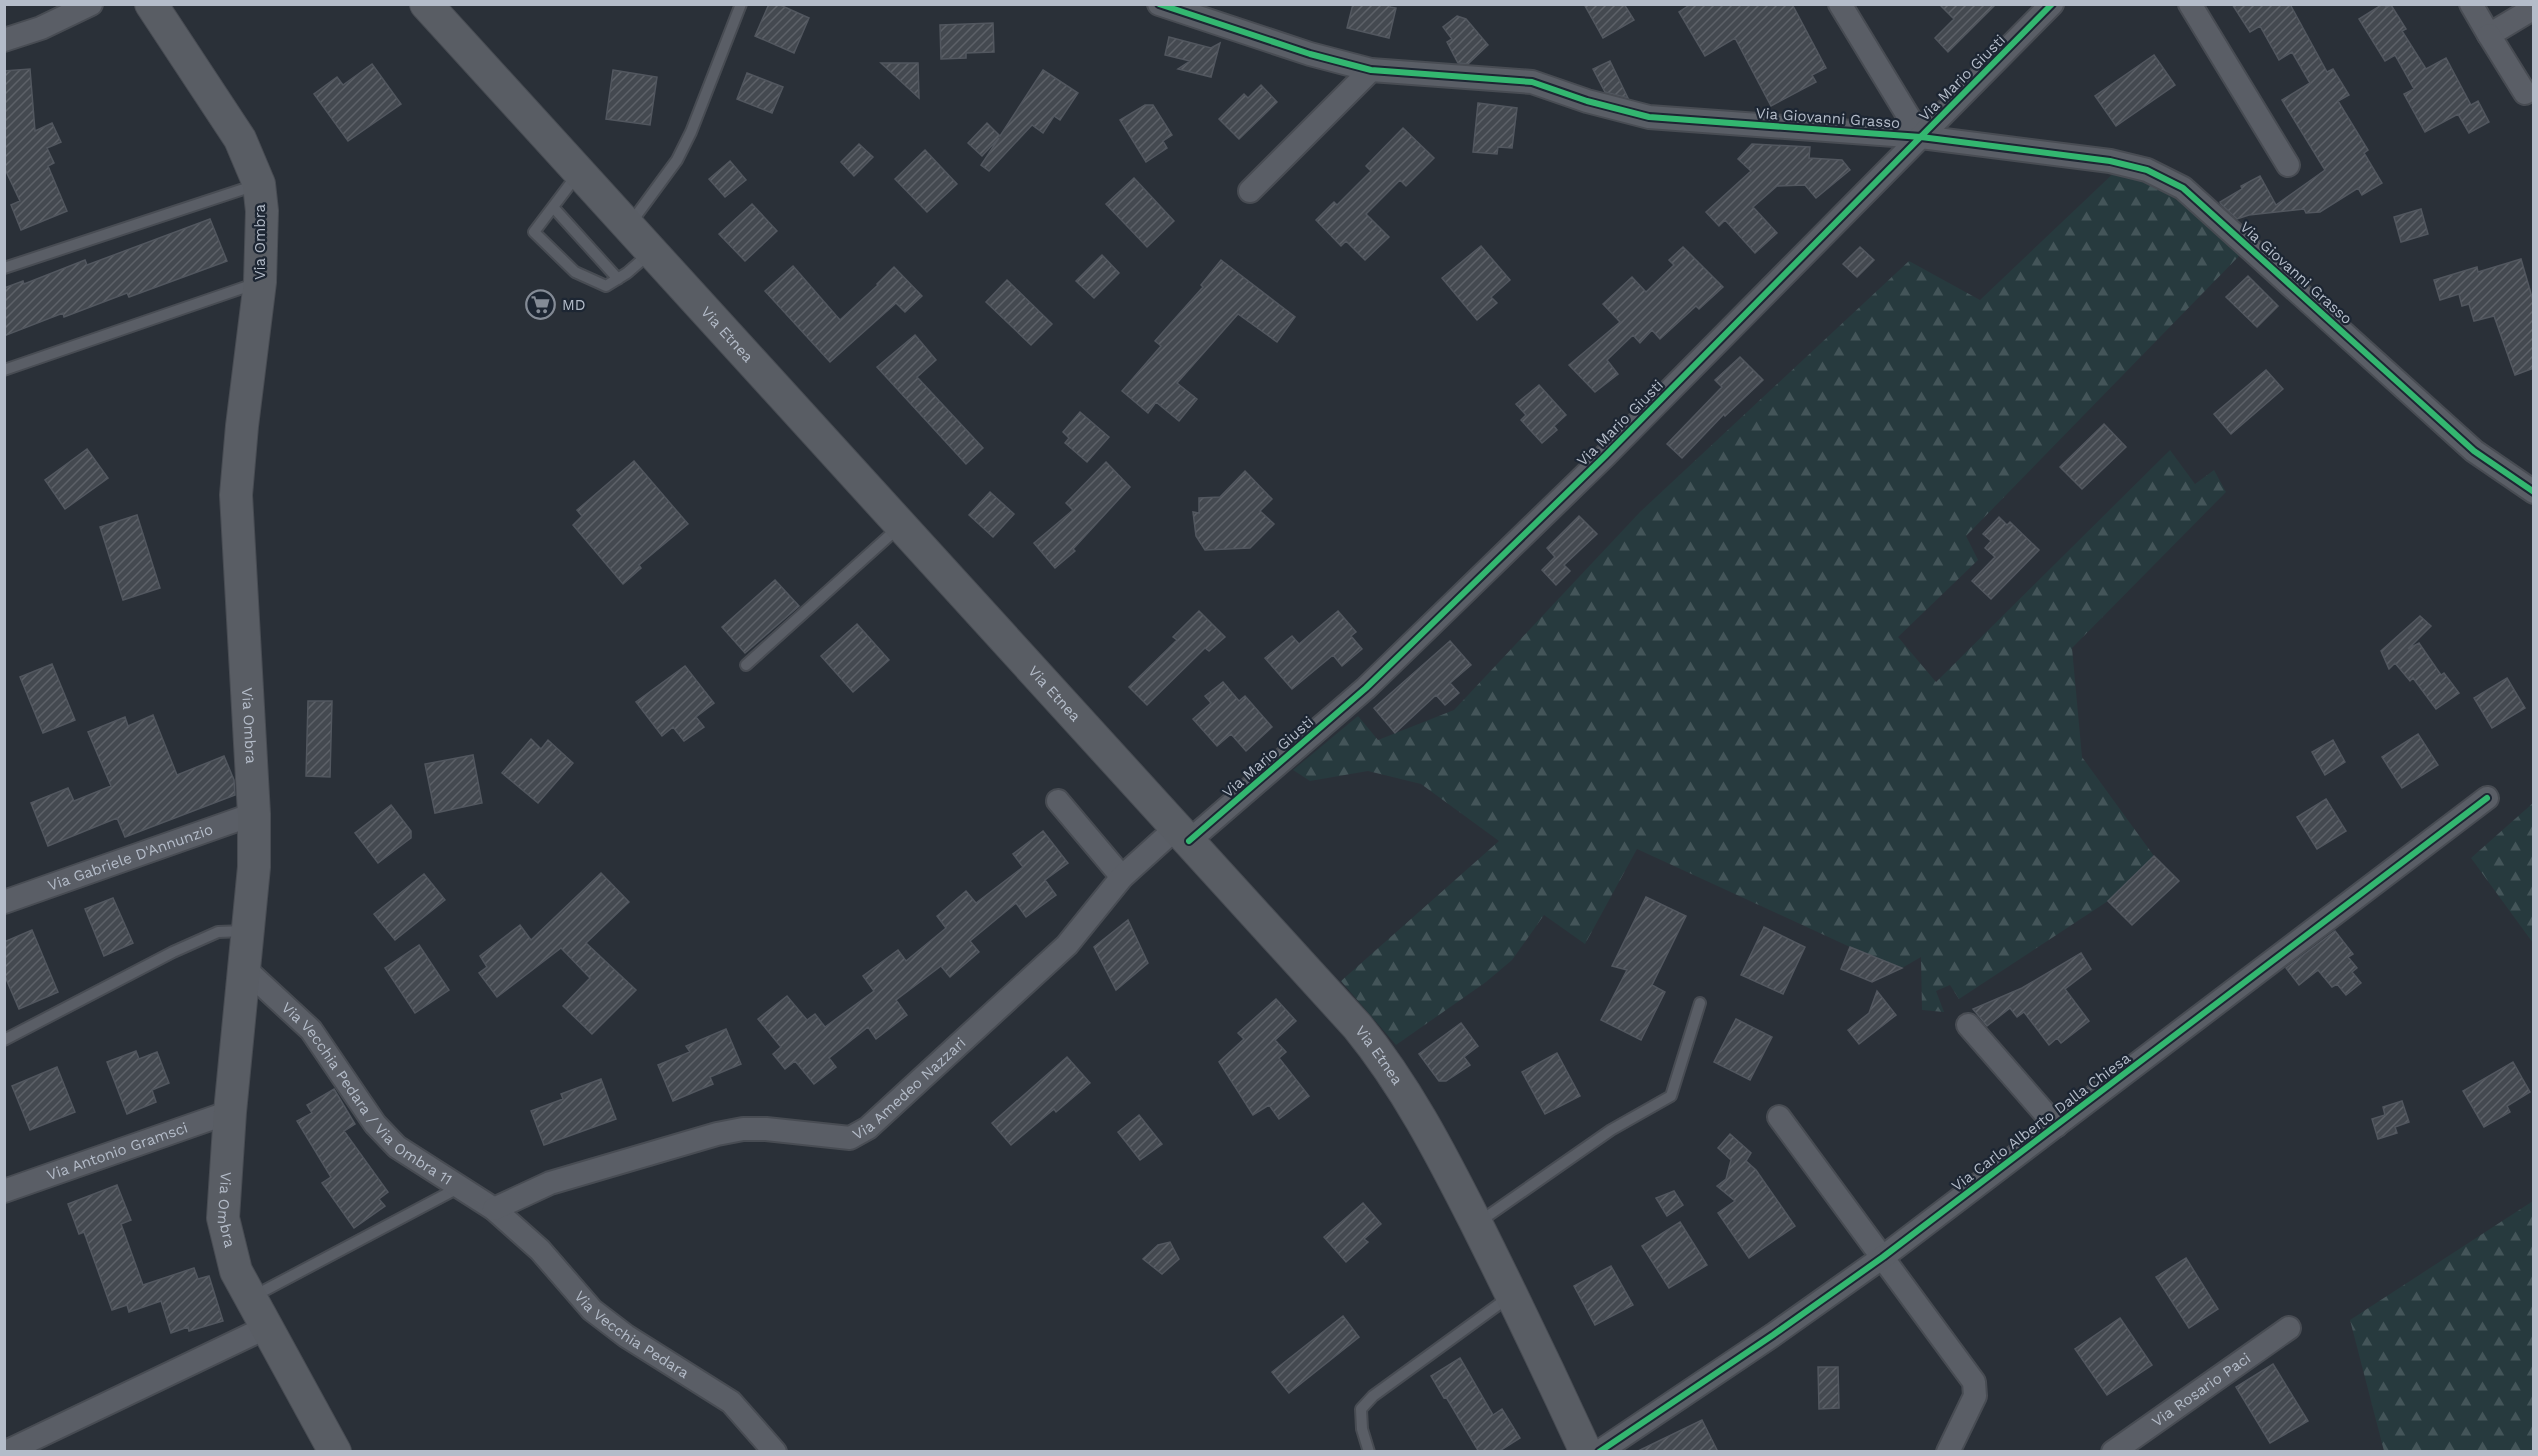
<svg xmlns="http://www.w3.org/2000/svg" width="2538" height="1456" font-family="'Work Sans',sans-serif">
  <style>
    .forest { fill: url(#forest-firs) }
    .building { fill: url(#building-hatch); stroke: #52575f; stroke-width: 1.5 }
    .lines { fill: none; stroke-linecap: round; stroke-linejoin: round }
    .lane-casing { stroke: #484c53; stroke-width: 14 }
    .street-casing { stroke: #484c53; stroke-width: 26 }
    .secondary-casing { stroke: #484c53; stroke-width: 34 }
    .lane { stroke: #5a5e66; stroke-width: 10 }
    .street { stroke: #5a5e66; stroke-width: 22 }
    .secondary { stroke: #595d64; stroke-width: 32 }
    .cycleway-casing { stroke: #1d2633; stroke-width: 10 }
    .cycleway { stroke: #33b770; stroke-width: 6 }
    .labels { text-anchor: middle; stroke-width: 4.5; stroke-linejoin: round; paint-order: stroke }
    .street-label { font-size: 15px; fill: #b4bcc9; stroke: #1d2633 }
    .poi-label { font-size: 15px; fill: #b4bcc9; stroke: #1d2633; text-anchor: start }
  </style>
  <defs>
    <pattern id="forest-firs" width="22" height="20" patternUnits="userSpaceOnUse" patternTransform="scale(1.5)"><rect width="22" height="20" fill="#273a3e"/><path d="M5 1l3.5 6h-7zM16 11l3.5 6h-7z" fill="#445559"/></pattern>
    <pattern id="building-hatch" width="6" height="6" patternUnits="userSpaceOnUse" patternTransform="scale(1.5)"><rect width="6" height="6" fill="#444950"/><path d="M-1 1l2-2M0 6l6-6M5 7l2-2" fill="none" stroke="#5d6168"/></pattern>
  </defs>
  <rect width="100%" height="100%" fill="#2a3038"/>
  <path class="forest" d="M 2119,168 L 2171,188 L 2240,255 L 1966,536 L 1978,560 L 1898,637 L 1936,682 L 2170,450 L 2195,484 L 2214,470 L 2226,492 L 2072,648 L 2082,757 L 2154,856 L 2108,901 L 1959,999 L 1950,985 L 1936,991 L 1944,1012 L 1922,1010 L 1921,957 L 1902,968 L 1850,947 L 1637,849 L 1585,944 L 1544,915 L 1512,960 L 1486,982 L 1396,1045 L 1341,981 L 1499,841 L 1421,784 L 1368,771 L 1310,781 L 1293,770 L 1358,716 L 1378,740 L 1454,710 L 1640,512 L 1909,261 L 1980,300 Z
    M 2533,803 L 2533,943 L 2471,858 Z
    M 2533,1201 L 2533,1451 L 2384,1451 L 2350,1320 Z"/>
  <path class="building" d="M 769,4 L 778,4 L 809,18 L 794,53 L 755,36 Z
    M 1353,4 L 1390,4 L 1390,7 L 1396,8 L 1389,38 L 1347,28 Z
    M 1584,4 L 1624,4 L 1634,20 L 1603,38 Z
    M 1691,4 L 1792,4 L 1826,68 L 1812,75 L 1816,82 L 1771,106 L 1735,38 L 1705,56 L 1679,12 Z
    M 1939,4 L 1996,4 L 1948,52 L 1935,38 L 1954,19 Z
    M 2232,4 L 2293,4 L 2291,6 L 2327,72 L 2333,69 L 2349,95 L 2338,101 L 2368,150 L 2364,153 L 2382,183 L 2362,195 L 2358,188 L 2320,212 L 2306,213 L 2304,209 L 2249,215 L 2237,219 L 2221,204 L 2220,202 L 2242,189 L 2241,186 L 2260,176 L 2276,205 L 2325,170 L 2282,100 L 2310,83 L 2292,52 L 2279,60 L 2260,26 L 2250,32 Z
    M 2383,4 L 2387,7 L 2391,5 L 2406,29 L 2402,31 L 2426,69 L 2446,58 L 2471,105 L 2478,101 L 2489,122 L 2469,133 L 2458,114 L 2425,132 L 2404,94 L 2414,89 L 2395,55 L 2385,61 L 2359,19 Z
    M 1457,16 L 1466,19 L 1488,45 L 1468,64 L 1458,63 L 1447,42 L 1452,39 L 1443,27 Z
    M 993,23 L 994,52 L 966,53 L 966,58 L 941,59 L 940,25 Z
    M 1169,37 L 1211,48 L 1220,43 L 1211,77 L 1178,69 L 1190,61 L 1165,55 Z
    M 2154,55 L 2175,85 L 2116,126 L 2095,96 Z
    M 1610,61 L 1628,98 L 1605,92 L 1593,69 Z
    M 881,63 L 918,63 L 919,98 Z
    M 372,64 L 401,104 L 348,141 L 314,94 L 337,77 L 343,85 Z
    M 30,69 L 35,131 L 52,123 L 61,142 L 47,148 L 54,163 L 48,166 L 67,211 L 21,230 L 11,205 L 20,201 L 4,167 L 4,71 Z
    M 613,70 L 657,77 L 650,125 L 606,119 Z
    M 1043,70 L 1078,93 L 1060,120 L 1054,116 L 1043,133 L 1032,125 L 989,171 L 981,165 L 999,138 L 982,156 L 968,143 L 987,123 L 1000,136 Z
    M 747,73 L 783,87 L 772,113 L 737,99 Z
    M 1261,85 L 1277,102 L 1239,139 L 1219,119 L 1244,94 L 1248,98 Z
    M 1478,103 L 1517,108 L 1512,148 L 1498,147 L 1497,154 L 1473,152 Z
    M 1145,105 L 1153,105 L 1172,135 L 1163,141 L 1167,148 L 1146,162 L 1120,120 Z
    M 1403,128 L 1434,158 L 1406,186 L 1400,180 L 1366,214 L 1389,237 L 1365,260 L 1346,241 L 1341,246 L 1316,220 L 1334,202 L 1337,205 L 1371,171 L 1366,166 Z
    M 859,144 L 873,157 L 854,176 L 841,162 Z
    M 1752,144 L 1810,147 L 1809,158 L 1842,160 L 1850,170 L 1816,198 L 1805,185 L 1777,186 L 1753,207 L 1777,233 L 1755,253 L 1725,220 L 1719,226 L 1706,212 L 1751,171 L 1738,159 Z
    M 925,150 L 957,184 L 927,212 L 895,179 Z
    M 730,161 L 746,180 L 725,197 L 709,179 Z
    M 1134,178 L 1174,221 L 1147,247 L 1106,204 Z
    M 752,204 L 777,231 L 745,261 L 719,234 Z
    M 2421,209 L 2428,234 L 2401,242 L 2394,217 Z
    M 210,219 L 227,261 L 129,297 L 127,293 L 64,317 L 63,313 L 4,336 L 4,288 L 23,281 L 24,284 L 85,260 L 87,265 Z
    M 1481,246 L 1510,280 L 1491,297 L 1497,303 L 1477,320 L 1442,278 Z
    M 1683,247 L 1723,287 L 1699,309 L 1696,306 L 1660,339 L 1652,330 L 1640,343 L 1633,335 L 1607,360 L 1618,374 L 1595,392 L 1569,365 L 1620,322 L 1603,304 L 1632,277 L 1646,292 L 1674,265 L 1669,260 Z
    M 1860,247 L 1874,260 L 1857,277 L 1843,264 Z
    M 1102,255 L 1119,273 L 1094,298 L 1076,281 Z
    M 2521,259 L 2534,304 L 2534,368 L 2515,375 L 2494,316 L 2474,321 L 2469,304 L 2462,306 L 2459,294 L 2440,300 L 2434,280 L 2477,267 L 2478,272 Z
    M 1221,260 L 1295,317 L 1277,342 L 1238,314 L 1177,383 L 1197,399 L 1179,421 L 1156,402 L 1148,413 L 1122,391 L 1161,346 L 1155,341 L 1203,287 L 1201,285 Z
    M 793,266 L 840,320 L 878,285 L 877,284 L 894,267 L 922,296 L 905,312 L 896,303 L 830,362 L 765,291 Z
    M 2248,276 L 2278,306 L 2257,327 L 2226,297 Z
    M 1007,280 L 1052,324 L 1031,345 L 986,302 Z
    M 915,335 L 936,360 L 917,377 L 983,448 L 966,464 L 877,367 Z
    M 1740,357 L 1763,380 L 1725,416 L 1724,414 L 1682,458 L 1667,444 L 1722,387 L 1715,380 Z
    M 2266,370 L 2283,389 L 2231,434 L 2214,414 Z
    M 1539,385 L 1566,415 L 1554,426 L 1557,430 L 1542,443 L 1521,420 L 1526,415 L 1516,404 Z
    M 1080,412 L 1109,437 L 1087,462 L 1065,443 L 1069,438 L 1063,432 Z
    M 2104,424 L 2126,447 L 2082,489 L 2060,467 Z
    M 87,449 L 108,478 L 65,509 L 45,480 Z
    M 634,461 L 688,524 L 639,565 L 641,568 L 623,584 L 573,525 L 582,516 L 577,510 Z
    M 1106,462 L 1130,487 L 1073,549 L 1075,551 L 1055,568 L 1034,543 L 1073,510 L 1066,503 Z
    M 1245,471 L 1272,499 L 1260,511 L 1274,524 L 1250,548 L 1205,550 L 1196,536 L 1193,512 L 1199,513 L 1199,498 L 1220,497 Z
    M 990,492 L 1014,514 L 993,537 L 969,515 Z
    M 137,515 L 160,588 L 123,600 L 100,527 Z
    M 1579,516 L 1597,534 L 1564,565 L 1570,571 L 1556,585 L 1542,570 L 1555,557 L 1547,548 Z
    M 1999,517 L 2007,525 L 2010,522 L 2039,550 L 1991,599 L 1972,581 L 1995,557 L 1985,548 L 1991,541 L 1983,534 Z
    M 775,580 L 799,606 L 745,653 L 722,627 Z
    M 1199,611 L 1225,637 L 1209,651 L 1205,648 L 1147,705 L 1129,687 L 1177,640 L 1173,637 Z
    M 1338,611 L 1356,632 L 1351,636 L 1362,649 L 1342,666 L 1333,655 L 1292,689 L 1265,658 L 1292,636 L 1299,644 Z
    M 2420,616 L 2431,626 L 2408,649 L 2419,643 L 2441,675 L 2444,673 L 2459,693 L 2436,709 L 2413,678 L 2410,681 L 2395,663 L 2389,669 L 2381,651 Z
    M 857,624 L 889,660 L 853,692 L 821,656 Z
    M 1450,641 L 1471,665 L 1450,683 L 1459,693 L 1445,705 L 1436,695 L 1395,733 L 1374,708 Z
    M 52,664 L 75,720 L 43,733 L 20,677 Z
    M 685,666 L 714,703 L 696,717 L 704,727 L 684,741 L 673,727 L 662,736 L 636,702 Z
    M 2507,678 L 2525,708 L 2492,728 L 2474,698 Z
    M 1223,682 L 1239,701 L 1245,696 L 1272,727 L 1246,751 L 1231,734 L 1217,746 L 1193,719 L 1211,703 L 1205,696 Z
    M 308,701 L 332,701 L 330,777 L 306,776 Z
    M 153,715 L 177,775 L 224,756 L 234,780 L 235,795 L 125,837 L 117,818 L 48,846 L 31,803 L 68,788 L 74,801 L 111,786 L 88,732 L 125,717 L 128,726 Z
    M 2418,734 L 2438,765 L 2402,788 L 2382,757 Z
    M 531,739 L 541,749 L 548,740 L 573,763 L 538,803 L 502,773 Z
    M 2333,740 L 2345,762 L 2325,775 L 2312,752 Z
    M 473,755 L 482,803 L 435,813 L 425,764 Z
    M 2326,799 L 2346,831 L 2317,849 L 2297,817 Z
    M 391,805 L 411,831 L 411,838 L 378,863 L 355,833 Z
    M 1043,831 L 1068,863 L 1045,880 L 1056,895 L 1026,917 L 1016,903 L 970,941 L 979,952 L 950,977 L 941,966 L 896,1000 L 907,1015 L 876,1039 L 868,1027 L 829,1058 L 836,1067 L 814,1084 L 795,1061 L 785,1069 L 773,1054 L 781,1047 L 758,1019 L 787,996 L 807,1020 L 815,1014 L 825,1027 L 874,991 L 863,976 L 898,950 L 906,961 L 946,928 L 937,916 L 966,891 L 976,903 L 1023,867 L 1013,854 Z
    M 2154,856 L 2179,881 L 2132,925 L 2108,901 Z
    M 601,873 L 629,902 L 586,943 L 636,990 L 592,1034 L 563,1006 L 590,978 L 561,948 L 497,997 L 479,973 L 487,967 L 480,956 L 520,925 L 531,940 Z
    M 424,874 L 445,900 L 395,940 L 374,914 Z
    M 1646,897 L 1686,916 L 1652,985 L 1665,992 L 1641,1040 L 1601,1020 L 1627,970 L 1612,966 Z
    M 113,898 L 133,943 L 104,956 L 85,909 Z
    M 1128,920 L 1148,963 L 1116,990 L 1094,947 Z
    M 1764,927 L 1805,947 L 1783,994 L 1741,975 Z
    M 32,930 L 58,992 L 19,1009 L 4,974 L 4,942 Z
    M 2335,931 L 2353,954 L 2348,957 L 2357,968 L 2352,972 L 2361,983 L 2346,995 L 2337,984 L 2332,987 L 2318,970 L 2299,985 L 2286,968 Z
    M 419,945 L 449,990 L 415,1013 L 385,968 Z
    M 1850,947 L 1902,968 L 1872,982 L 1841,969 Z
    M 2081,953 L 2091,969 L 2065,989 L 2089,1021 L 2061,1043 L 2057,1038 L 2049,1045 L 2024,1012 L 2017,1017 L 2010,1008 L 1987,1026 L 1973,1009 L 2022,988 Z
    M 1877,991 L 1896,1015 L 1859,1044 L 1848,1030 L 1869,1013 Z
    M 1276,999 L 1296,1021 L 1275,1040 L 1286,1052 L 1279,1058 L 1309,1096 L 1279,1119 L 1269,1105 L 1253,1115 L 1219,1062 L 1244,1039 L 1238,1033 Z
    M 1736,1019 L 1772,1037 L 1750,1080 L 1714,1062 Z
    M 1461,1023 L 1478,1046 L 1464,1057 L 1470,1065 L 1446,1081 L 1439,1081 L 1419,1054 Z
    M 726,1029 L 741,1064 L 710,1077 L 713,1084 L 673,1101 L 658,1065 L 690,1052 L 686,1046 Z
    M 136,1051 L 139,1059 L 157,1052 L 169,1083 L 152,1090 L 156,1102 L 127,1114 L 107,1062 Z
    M 1557,1053 L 1580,1096 L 1545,1114 L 1522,1072 Z
    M 1067,1057 L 1090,1083 L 1056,1112 L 1054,1109 L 1011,1145 L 992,1123 Z
    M 2513,1062 L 2530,1092 L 2507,1106 L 2510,1112 L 2484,1127 L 2463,1091 Z
    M 57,1067 L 75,1112 L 30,1130 L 12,1086 Z
    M 601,1079 L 616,1119 L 544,1145 L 531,1111 L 563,1099 L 561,1094 Z
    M 334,1089 L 355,1124 L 344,1131 L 388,1192 L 379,1199 L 385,1206 L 354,1228 L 322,1183 L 331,1177 L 297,1121 L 312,1113 L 307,1105 Z
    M 2402,1101 L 2409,1122 L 2395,1127 L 2397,1133 L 2378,1139 L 2372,1119 L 2385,1115 L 2383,1107 Z
    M 1139,1115 L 1162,1144 L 1140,1160 L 1118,1132 Z
    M 1730,1134 L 1751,1153 L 1746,1161 L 1756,1170 L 1795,1226 L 1749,1258 L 1718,1213 L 1735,1201 L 1717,1186 L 1726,1179 L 1731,1160 L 1718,1148 Z
    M 117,1185 L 131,1220 L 121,1224 L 143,1285 L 194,1268 L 198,1279 L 209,1276 L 223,1321 L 189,1331 L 188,1327 L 171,1333 L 161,1301 L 129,1312 L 127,1305 L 112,1310 L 84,1232 L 79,1234 L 68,1204 Z
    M 1674,1191 L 1683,1205 L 1667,1216 L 1656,1198 Z
    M 1363,1203 L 1381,1224 L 1364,1239 L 1368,1242 L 1346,1262 L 1324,1237 Z
    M 1680,1222 L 1707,1265 L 1669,1288 L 1642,1246 Z
    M 1170,1242 L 1179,1259 L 1162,1274 L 1143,1259 L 1158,1245 Z
    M 2186,1258 L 2218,1309 L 2189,1328 L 2156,1277 Z
    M 1611,1266 L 1633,1305 L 1595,1325 L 1574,1286 Z
    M 1343,1316 L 1359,1337 L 1289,1393 L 1272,1372 Z
    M 2120,1318 L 2152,1365 L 2107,1395 L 2075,1349 Z
    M 1460,1358 L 1493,1415 L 1502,1409 L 1520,1438 L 1498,1452 L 1479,1452 L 1446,1397 L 1444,1398 L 1431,1376 Z
    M 2273,1364 L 2308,1421 L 2270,1443 L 2236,1387 Z
    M 1818,1367 L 1838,1367 L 1839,1408 L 1819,1409 Z
    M 1702,1420 L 1718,1452 L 1636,1452 Z"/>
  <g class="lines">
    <defs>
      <path id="lane" d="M 577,175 L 534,232 L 575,272 L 606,286 L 627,273 L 650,253
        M 553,207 L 618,279
        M 630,224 L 677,160 L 691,132 L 741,4
        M 4,268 L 256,185
        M 4,370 L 257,283
        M 746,665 L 899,527
        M 4,1040 L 173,952 L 218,932 L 244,931
        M 1479,1222 L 1611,1130 L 1671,1096 L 1700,1003
        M 254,1296 L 458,1188
        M 1369,1452 L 1362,1429 L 1361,1409 L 1373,1396 L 1509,1297"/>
      <g id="street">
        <path d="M 1159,4 L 1310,54 L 1371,70 L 1532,82 L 1587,101 L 1649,117 L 1921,137 L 2110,161 L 2147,170 L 2183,188 L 2474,451 L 2534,492"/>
        <path d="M 1840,4 L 1921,137"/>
        <path d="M 2190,4 L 2288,165"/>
        <path d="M 2471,4 L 2489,35 L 2534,8"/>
        <path d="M 2489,35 L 2525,93"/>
        <path d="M 4,40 L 41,28 L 91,4"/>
        <path d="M 1250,191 L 1371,70"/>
        <path d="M 1058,801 L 1122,877"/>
        <path d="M 1189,841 L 1366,688 L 1605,456 L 2052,4"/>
        <path id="s1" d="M 4,902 L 254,814"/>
        <path id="s2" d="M 245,969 L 311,1030 L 375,1124 L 397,1147 L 494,1209 L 540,1250 L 592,1310 L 626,1336 L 731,1402 L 775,1452"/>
        <path d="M 1968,1025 L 2056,1126"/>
        <path d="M 1779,1117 L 1974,1382 L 1975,1396 L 1948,1452"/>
        <path id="s3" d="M 4,1191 L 230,1112"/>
        <path id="s4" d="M 494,1209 L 550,1183 L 717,1134 L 743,1129 L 766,1129 L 850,1138 L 868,1128 L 1067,945 L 1122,877 L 1176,828"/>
        <path d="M 6,1452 L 267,1327"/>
        <path d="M 1599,1452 L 1773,1335 L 1883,1257 L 2487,798"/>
        <path id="s5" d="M 2113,1452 L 2289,1328"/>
      </g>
      <g id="secondary">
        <path id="s6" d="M 151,4 L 240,139 L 259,184 L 262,211 L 260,282 L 242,426 L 236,495 L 254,814 L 254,867 L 230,1112 L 223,1218 L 236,1271 L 335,1452"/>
        <path id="s7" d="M 426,4 L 1357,1026 C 1406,1086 1440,1152 1475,1221 C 1513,1297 1550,1374 1586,1452"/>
      </g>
    </defs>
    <use href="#lane" class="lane-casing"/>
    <use href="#street" class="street-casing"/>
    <use href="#secondary" class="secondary-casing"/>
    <use href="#lane" class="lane"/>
    <use href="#street" class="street"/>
    <use href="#secondary" class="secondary"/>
    <defs>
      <path id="cycleway" d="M 1159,4 L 1310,54 L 1371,70 L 1532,82 L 1587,101 L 1649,117 L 1921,137 L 2110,161 L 2147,170 L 2183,188 L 2474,451 L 2534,492
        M 1189,841 L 1366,688 L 1605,456 L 2052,4
        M 1599,1452 L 1773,1335 L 1883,1257 L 2487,798"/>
    </defs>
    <use href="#cycleway" class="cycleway-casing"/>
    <use href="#cycleway" class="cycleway"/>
  </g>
  <defs>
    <symbol id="supermarket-ring" viewBox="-11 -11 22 22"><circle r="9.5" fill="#1d2633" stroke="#848b96" stroke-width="1.5"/><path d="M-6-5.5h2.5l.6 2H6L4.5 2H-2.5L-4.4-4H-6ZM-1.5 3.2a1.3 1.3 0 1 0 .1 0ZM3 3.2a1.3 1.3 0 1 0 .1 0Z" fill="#848b96"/></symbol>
  </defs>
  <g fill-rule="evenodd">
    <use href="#supermarket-ring" x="524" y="288" width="33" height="33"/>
  </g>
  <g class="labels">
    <g class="street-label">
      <text transform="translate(1962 78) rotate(-45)" y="5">Via Mario Giusti</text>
      <text transform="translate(1828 118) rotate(4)" y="5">Via Giovanni Grasso</text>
      <text transform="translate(260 242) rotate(-90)" y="5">Via Ombra</text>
      <text transform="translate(2296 273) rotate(42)" y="5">Via Giovanni Grasso</text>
      <text dy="5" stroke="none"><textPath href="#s7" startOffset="447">Via Etnea</textPath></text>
      <text transform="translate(1620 423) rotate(-45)" y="5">Via Mario Giusti</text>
      <text dy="5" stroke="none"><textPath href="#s7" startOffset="933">Via Etnea</textPath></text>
      <text dy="5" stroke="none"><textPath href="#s6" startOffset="754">Via Ombra</textPath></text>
      <text transform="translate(1268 757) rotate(-41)" y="5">Via Mario Giusti</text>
      <text dy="5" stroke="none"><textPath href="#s1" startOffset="134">Via Gabriele D'Annunzio</textPath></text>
      <text dy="5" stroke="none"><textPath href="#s7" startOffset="1419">Via Etnea</textPath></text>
      <text dy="5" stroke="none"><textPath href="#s4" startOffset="447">Via Amedeo Nazzari</textPath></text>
      <text dy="5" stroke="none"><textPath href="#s2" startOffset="176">Via Vecchia Pedara / Via Ombra 11</textPath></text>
      <text transform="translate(2041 1122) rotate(-37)" y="5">Via Carlo Alberto Dalla Chiesa</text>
      <text dy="5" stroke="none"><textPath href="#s3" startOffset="120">Via Antonio Gramsci</textPath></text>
      <text dy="5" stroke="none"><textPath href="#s6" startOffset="1240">Via Ombra</textPath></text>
      <text dy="5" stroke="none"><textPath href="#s2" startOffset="538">Via Vecchia Pedara</textPath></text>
      <text dy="5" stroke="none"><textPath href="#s5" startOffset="108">Via Rosario Paci</textPath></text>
    </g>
    <g class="poi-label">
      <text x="562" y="310">MD</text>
    </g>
  </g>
  <rect width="2538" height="1456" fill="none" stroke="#b4bcc9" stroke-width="12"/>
</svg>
